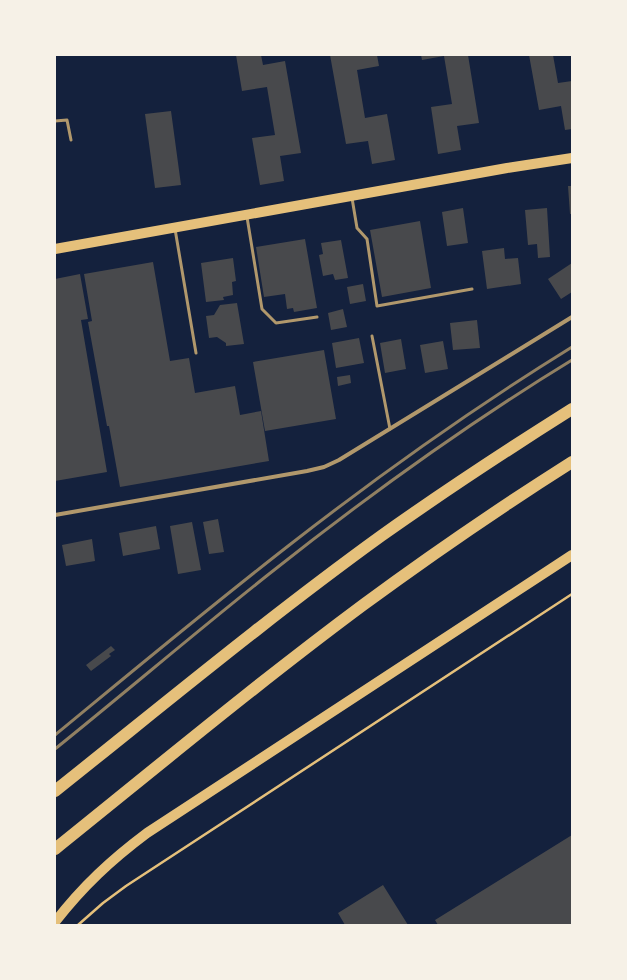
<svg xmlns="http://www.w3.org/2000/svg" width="627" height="980" font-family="Roboto,sans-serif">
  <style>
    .building { fill: #48494c }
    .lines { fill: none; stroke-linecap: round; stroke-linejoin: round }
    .path { stroke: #e5c07b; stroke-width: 2.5 }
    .service { stroke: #b1986c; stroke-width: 3 }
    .minor { stroke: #b1986c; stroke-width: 4 }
    .primary { stroke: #e5c07b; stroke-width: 10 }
    .motorway { stroke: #e5c07b; stroke-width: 12 }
    .rail { stroke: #918062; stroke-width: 3 }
  </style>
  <rect width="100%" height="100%" fill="#14213d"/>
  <path class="building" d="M 236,55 L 261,55 L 263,65 L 285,61 L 301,153 L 280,156 L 284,181 L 260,185 L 252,138 L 275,135 L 267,87 L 242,91 Z
    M 330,55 L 377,55 L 379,66 L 357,70 L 365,118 L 387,114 L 395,160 L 372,164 L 368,141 L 346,144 Z
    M 421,55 L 468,55 L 479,123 L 457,126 L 461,150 L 438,154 L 431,107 L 452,104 L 444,56 L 422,60 Z
    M 529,55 L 553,55 L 558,83 L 572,81 L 572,129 L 565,130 L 561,106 L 539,110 Z
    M 171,111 L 181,185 L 155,188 L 145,114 Z
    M 568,186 L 572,186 L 572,214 L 570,214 Z
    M 463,208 L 468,243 L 447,246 L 442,212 Z
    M 547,208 L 550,257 L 538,258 L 537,244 L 528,245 L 525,210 Z
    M 420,221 L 431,288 L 382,297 L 370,230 Z
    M 305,239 L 317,308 L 294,312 L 293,308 L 287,309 L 285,294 L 264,297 L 256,247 Z
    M 341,240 L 348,278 L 335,280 L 333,274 L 323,276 L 319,255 L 323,254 L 321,243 Z
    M 504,248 L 505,259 L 518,258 L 521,284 L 487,289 L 482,251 Z
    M 233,258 L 236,281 L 232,282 L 233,295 L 223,297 L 224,300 L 206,302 L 201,263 Z
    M 153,262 L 170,361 L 189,358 L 195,393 L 235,386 L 240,415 L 261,411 L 269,461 L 120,487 L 109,426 L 107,426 L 88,322 L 92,321 L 84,274 Z
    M 572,263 L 572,292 L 561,299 L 548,279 Z
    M 80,274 L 88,319 L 81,320 L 107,472 L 55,481 L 55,279 Z
    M 363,284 L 366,301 L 350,304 L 347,287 Z
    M 237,303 L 244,344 L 226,346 L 226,343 L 217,337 L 209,338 L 206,316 L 214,315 L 220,305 Z
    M 343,309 L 347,327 L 331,330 L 328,313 Z
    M 477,320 L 480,348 L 453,350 L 450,323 Z
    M 359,338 L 364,363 L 336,368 L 332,343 Z
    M 401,339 L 406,369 L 385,373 L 380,343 Z
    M 443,341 L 448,369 L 425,373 L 420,345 Z
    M 324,350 L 336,419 L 265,431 L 253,362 Z
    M 350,375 L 351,383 L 338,386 L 337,377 Z
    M 218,519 L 224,552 L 209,554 L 203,522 Z
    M 192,522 L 201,570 L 178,574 L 170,526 Z
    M 156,526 L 160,549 L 123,556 L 119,533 Z
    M 92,539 L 95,561 L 66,566 L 62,545 Z
    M 111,646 L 115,650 L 109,654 L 111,656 L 91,671 L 86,665 Z
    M 572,835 L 572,925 L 438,925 L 435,920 Z
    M 383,885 L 408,925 L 345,925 L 338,913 Z"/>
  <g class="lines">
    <path class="path" d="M 78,925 L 103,903 L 126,886 L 572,594"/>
    <path class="service" d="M 55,121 L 67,120 L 71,140
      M 352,198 L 357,228 L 367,239 L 377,306 L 472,289
      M 247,217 L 262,309 L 276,323 L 317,317
      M 175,229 L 196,353
      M 372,336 L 390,429"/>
    <path class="minor" d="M 55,515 L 307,471 L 324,467 L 339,460 L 572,317"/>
    <path class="primary" d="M 55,249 L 507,168 L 572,158
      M 55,922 C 83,886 111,860 147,833 L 572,555"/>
    <path class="motorway" d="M 55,791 C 163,705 269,617 381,536 C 443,492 507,450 572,409
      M 55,849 C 157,767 258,683 363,605 C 431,555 501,507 572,462"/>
    <path class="rail" d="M 55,735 C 134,670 212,605 292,543 C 382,473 475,407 572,347
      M 55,749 C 127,691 197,631 269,574 C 366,497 467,424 572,360"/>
  </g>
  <rect width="627" height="980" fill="none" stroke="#f6f1e7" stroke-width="112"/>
</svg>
